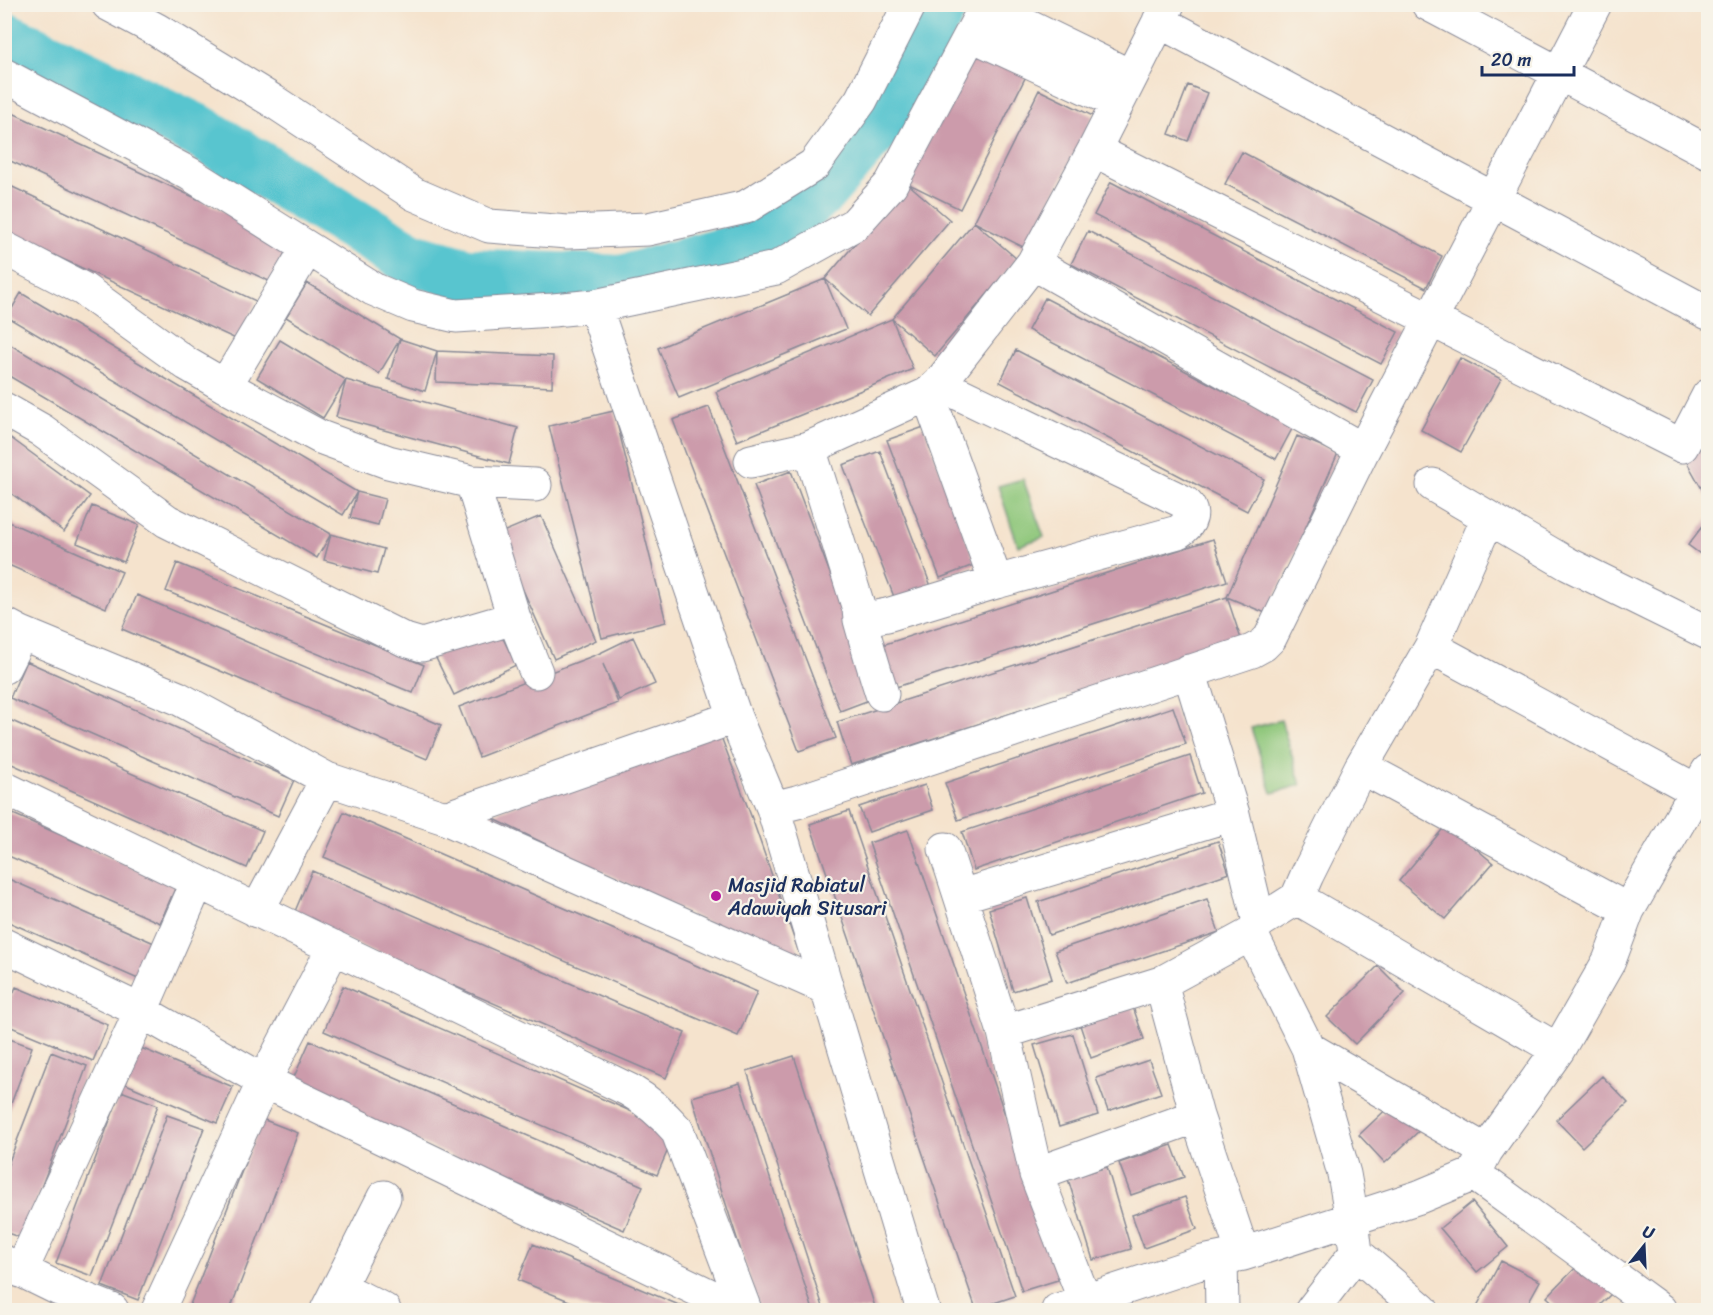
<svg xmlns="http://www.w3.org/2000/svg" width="1713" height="1315" font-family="Sriracha,sans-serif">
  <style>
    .green { fill: #8dc679; stroke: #547a6c; stroke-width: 1.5 }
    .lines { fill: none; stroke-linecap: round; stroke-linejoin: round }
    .river { stroke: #58c5cf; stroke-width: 54 }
    .building { fill: #cc9bab }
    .minor-casing { stroke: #888996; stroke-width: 35 }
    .minor { stroke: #fff; stroke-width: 33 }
    .poi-dot { fill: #b5179e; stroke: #f7f3e8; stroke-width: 2 }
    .labels { text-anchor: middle; stroke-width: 4.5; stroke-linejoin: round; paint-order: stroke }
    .poi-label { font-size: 20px; fill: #1b2f5e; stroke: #f7f3e8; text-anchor: start }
  </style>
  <rect width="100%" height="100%" fill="#f7f3e8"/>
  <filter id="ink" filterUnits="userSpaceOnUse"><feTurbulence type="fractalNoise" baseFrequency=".0167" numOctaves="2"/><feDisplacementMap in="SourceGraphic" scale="12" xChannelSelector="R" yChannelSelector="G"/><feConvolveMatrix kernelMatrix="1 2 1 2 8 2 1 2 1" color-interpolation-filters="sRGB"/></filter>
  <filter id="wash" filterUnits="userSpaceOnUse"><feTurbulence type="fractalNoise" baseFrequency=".008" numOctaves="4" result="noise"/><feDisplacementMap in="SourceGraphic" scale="24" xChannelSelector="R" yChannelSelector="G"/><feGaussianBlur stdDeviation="1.35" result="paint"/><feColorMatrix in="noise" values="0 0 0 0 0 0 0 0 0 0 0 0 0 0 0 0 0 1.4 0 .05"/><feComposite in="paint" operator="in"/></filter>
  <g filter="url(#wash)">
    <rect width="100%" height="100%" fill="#f5e3cd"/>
    <path class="green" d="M 1023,479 L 1044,537 L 1018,546 L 998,486 Z
      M 1281,720 L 1301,785 L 1272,793 L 1251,728 Z"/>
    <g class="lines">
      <path class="river" d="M 4,38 L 198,131 L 410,258 L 467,275 L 622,282 L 761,244 L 820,191 L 881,121 L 941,4"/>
    </g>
    <g id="blocks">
      <path class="building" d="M 972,50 L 1026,76 L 960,209 L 907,183 Z
        M 1188,85 L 1207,93 L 1188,141 L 1169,134 Z
        M 1039,90 L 1093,116 L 1027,249 L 974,222 L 1017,259 L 935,356 L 892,319 L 913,369 L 737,441 L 716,392 L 892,319 L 974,222 Z
        M 4,109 L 290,242 L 271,282 L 4,158 Z
        M 1242,152 L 1442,256 L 1426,288 L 1225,184 Z
        M 1111,182 L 1398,332 L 1381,364 L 1094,215 Z
        M 4,183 L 256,301 L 238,340 L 4,232 Z
        M 907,183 L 950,220 L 868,316 L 825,279 Z
        M 1088,231 L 1373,380 L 1356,412 L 1071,264 Z
        M 825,279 L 846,329 L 679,398 L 658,348 Z
        M 307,283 L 400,339 L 379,374 L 286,317 Z
        M 21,293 L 357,492 L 343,515 L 7,317 Z
        M 1045,298 L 1293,427 L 1276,459 L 1028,330 Z
        M 400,339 L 437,351 L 425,391 L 388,379 Z
        M 280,340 L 346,380 L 323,418 L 257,378 Z
        M 4,341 L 331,534 L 384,549 L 377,574 L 324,560 L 331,534 L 317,558 L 4,373 Z
        M 1016,350 L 1264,479 L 1247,511 L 1000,382 Z
        M 437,351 L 553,356 L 552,387 L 436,382 Z
        M 1460,358 L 1501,379 L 1461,452 L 1421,430 Z
        M 346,380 L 518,428 L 509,464 L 336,417 Z
        M 709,407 L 836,738 L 799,751 L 673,420 Z
        M 614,411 L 666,622 L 602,638 L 549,426 Z
        M 924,427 L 976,564 L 940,578 L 887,440 Z
        M 4,433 L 90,496 L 64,532 L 4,488 Z
        M 1297,436 L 1338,453 L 1268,614 L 1227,597 Z
        M 1708,444 L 1708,495 L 1706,496 L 1684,457 Z
        M 880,451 L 932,589 L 896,602 L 843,465 Z
        M 791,471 L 877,697 L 840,711 L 754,485 Z
        M 357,492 L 385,499 L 378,525 L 350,518 Z
        M 92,506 L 139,525 L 124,562 L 77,543 Z
        M 541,516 L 596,640 L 554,659 L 498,534 Z
        M 1708,519 L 1708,549 L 1703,556 L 1688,545 Z
        M 4,520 L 122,572 L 106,608 L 4,563 Z
        M 1213,539 L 1227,581 L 893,688 L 879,646 Z
        M 177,563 L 424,665 L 413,693 L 166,591 Z
        M 137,595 L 441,725 L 427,759 L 122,629 Z
        M 1227,597 L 1241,639 L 851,765 L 837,722 Z
        M 497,626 L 516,665 L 454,695 L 435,656 Z
        M 633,637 L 655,684 L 619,700 L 603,664 L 618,703 L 479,757 L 459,707 L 598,654 Z
        M 26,661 L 294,780 L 278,816 L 10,698 Z
        M 1173,707 L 1186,744 L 958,820 L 945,783 Z
        M 5,718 L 263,831 L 247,868 L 5,761 Z
        M 717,726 L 753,821 L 805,970 L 488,816 Z
        M 1190,756 L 1202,793 L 974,870 L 962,832 Z
        M 925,785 L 933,810 L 869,832 L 859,807 Z
        M 4,810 L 176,886 L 160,923 L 4,854 Z
        M 849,811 L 1015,1296 L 976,1309 L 810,824 Z
        M 344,812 L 757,992 L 738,1036 L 324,857 Z
        M 1447,824 L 1493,863 L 1445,919 L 1399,881 Z
        M 908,830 L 1061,1279 L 1022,1291 L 869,843 Z
        M 1218,841 L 1229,873 L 1049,935 L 1038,902 Z
        M 312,871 L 685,1033 L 666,1078 L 293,916 Z
        M 4,877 L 154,943 L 138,979 L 4,920 Z
        M 1027,898 L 1052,979 L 1013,991 L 989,909 Z
        M 1207,899 L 1219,932 L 1067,983 L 1055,951 Z
        M 1378,966 L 1405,993 L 1355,1044 L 1327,1017 Z
        M 343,986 L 676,1131 L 657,1175 L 324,1031 Z
        M 16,987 L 108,1025 L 93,1061 L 4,1024 L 4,1014 Z
        M 1133,1007 L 1144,1039 L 1091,1058 L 1080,1025 Z
        M 1073,1034 L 1098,1115 L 1059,1127 L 1034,1045 Z
        M 4,1037 L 32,1047 L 5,1120 L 4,1120 Z
        M 310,1041 L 643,1186 L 624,1230 L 290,1086 Z
        M 141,1048 L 233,1087 L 217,1123 L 126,1084 Z
        M 51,1052 L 87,1066 L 22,1238 L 4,1232 L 4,1175 Z
        M 794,1056 L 876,1310 L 824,1310 L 754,1093 L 747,1071 Z
        M 1149,1060 L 1161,1093 L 1108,1111 L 1096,1078 Z
        M 1602,1076 L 1628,1103 L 1582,1147 L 1556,1120 Z
        M 740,1083 L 780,1210 L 813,1310 L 760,1310 L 699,1120 L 692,1097 Z
        M 121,1091 L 158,1105 L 92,1276 L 56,1263 Z
        M 1395,1101 L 1421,1129 L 1385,1163 L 1359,1135 Z
        M 167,1115 L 204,1128 L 138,1300 L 102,1286 Z
        M 262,1119 L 298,1133 L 230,1310 L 188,1310 Z
        M 1172,1145 L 1184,1177 L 1131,1195 L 1119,1163 Z
        M 1107,1167 L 1131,1249 L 1093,1260 L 1068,1179 Z
        M 1185,1197 L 1197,1229 L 1144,1248 L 1132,1215 Z
        M 1472,1202 L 1508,1247 L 1477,1272 L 1440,1228 Z
        M 533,1244 L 578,1263 L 691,1310 L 591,1310 L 518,1280 Z
        M 1584,1259 L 1616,1289 L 1595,1310 L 1561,1310 L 1547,1297 Z
        M 1501,1261 L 1540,1281 L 1524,1310 L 1475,1310 Z"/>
    </g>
  </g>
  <g filter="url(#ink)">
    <use href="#blocks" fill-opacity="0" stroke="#888996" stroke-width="1.5"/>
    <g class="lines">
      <defs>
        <path id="minor" d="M 108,4 L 157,30 L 273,101 L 414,194 L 489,226 L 568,232 L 648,229 L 746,207 L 814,165 L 861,100 L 910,4
          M 1428,4 L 1708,152
          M 986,6 L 1130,76
          M 1159,21 L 1708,313
          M 972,35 L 1117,102
          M 4,75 L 190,174 L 373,289 L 413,306 L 456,316 L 553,310 L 595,306 L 776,268 L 855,224 L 891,184 L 987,4
          M 1094,150 L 1682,446 L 1708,396
          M 4,248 L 83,289 L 187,364 L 225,386 L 320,437 L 388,462 L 472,482 L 535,485
          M 1033,263 L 1363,450
          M 595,306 L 735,717 L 773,808 L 923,1310
          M 225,386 L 307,249
          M 928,394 L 996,582
          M 4,409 L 41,430 L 167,521 L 405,640 L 422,645 L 514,618
          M 809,448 L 859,609 L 860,620 L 887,615 L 996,582 L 1178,532 C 1191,524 1197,510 1182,501 L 939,384
          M 751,461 L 809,448 L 928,394 L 939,384 L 1033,263 L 1094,150 L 1168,4
          M 472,482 L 514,618 L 536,672
          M 1433,485 L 1568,564 L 1708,633
          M 860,620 C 867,645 874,669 882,694
          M 4,624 L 21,633 L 178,698 L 327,779 L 445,818 L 826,988
          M 1431,647 L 1697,791
          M 4,667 L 21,633
          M 1361,767 L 1628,910
          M 4,788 C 212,890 421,989 629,1090 C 648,1101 662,1113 677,1130 L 745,1310
          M 773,808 L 797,802 L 1252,651 L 1263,645 L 1270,638 L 1363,450 L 1595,4
          M 445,818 L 735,717
          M 945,849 L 1004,1032 L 1036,1174 L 1085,1301 L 1085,1310
          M 961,896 L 1233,814
          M 1297,898 L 1558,1050
          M 257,911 L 327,779
          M 1259,922 L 1297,898 L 1307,875 L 1361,767 L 1431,647 L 1488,518
          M 1251,934 L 1308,1048 L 1344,1174 L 1352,1219 L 1356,1253 L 1312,1310
          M 4,945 L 141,1011 L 264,1081 L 334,947
          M 1004,1032 L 1161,983
          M 1308,1048 L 1486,1151
          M 1036,1174 L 1197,1116
          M 1474,1174 L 1660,1310
          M 1356,1253 L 1422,1310
          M 1243,1254 L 1419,1197 L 1474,1174 L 1486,1151 L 1558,1050 L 1609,961 L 1628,910 L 1708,771
          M 1221,1259 L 1222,1310
          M 4,1262 L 59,1289 L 112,1310
          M 21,1271 L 141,1011 L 197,883
          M 339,1287 L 384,1310
          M 158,1310 L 264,1081 L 740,1310
          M 327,1310 L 384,1197
          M 1058,1310 L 1203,1262 L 1243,1254 L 1197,1116 L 1161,983 L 1251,934 L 1259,922 L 1233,814 L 1189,671"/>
      </defs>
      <use href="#minor" class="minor-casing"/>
      <use href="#minor" class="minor"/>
    </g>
  </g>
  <circle class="poi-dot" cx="716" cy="896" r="6"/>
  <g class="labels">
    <g class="poi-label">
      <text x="728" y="892">Masjid Rabiatul<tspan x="728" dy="23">Adawiyah Situsari</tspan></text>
    </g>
  </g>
  <rect width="1713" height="1315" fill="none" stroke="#f7f3e8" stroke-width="24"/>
  <g transform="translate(1644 1246) rotate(18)" stroke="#f7f3e8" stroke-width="4.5" paint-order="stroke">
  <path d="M0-4.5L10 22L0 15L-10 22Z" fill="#1b2f5e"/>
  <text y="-9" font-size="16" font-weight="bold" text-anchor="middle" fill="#1b2f5e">U</text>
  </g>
  <path d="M1482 66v9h92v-9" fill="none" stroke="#1b2f5e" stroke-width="3"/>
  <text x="1491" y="66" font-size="18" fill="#1b2f5e" stroke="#f7f3e8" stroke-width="4.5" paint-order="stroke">20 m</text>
</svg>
